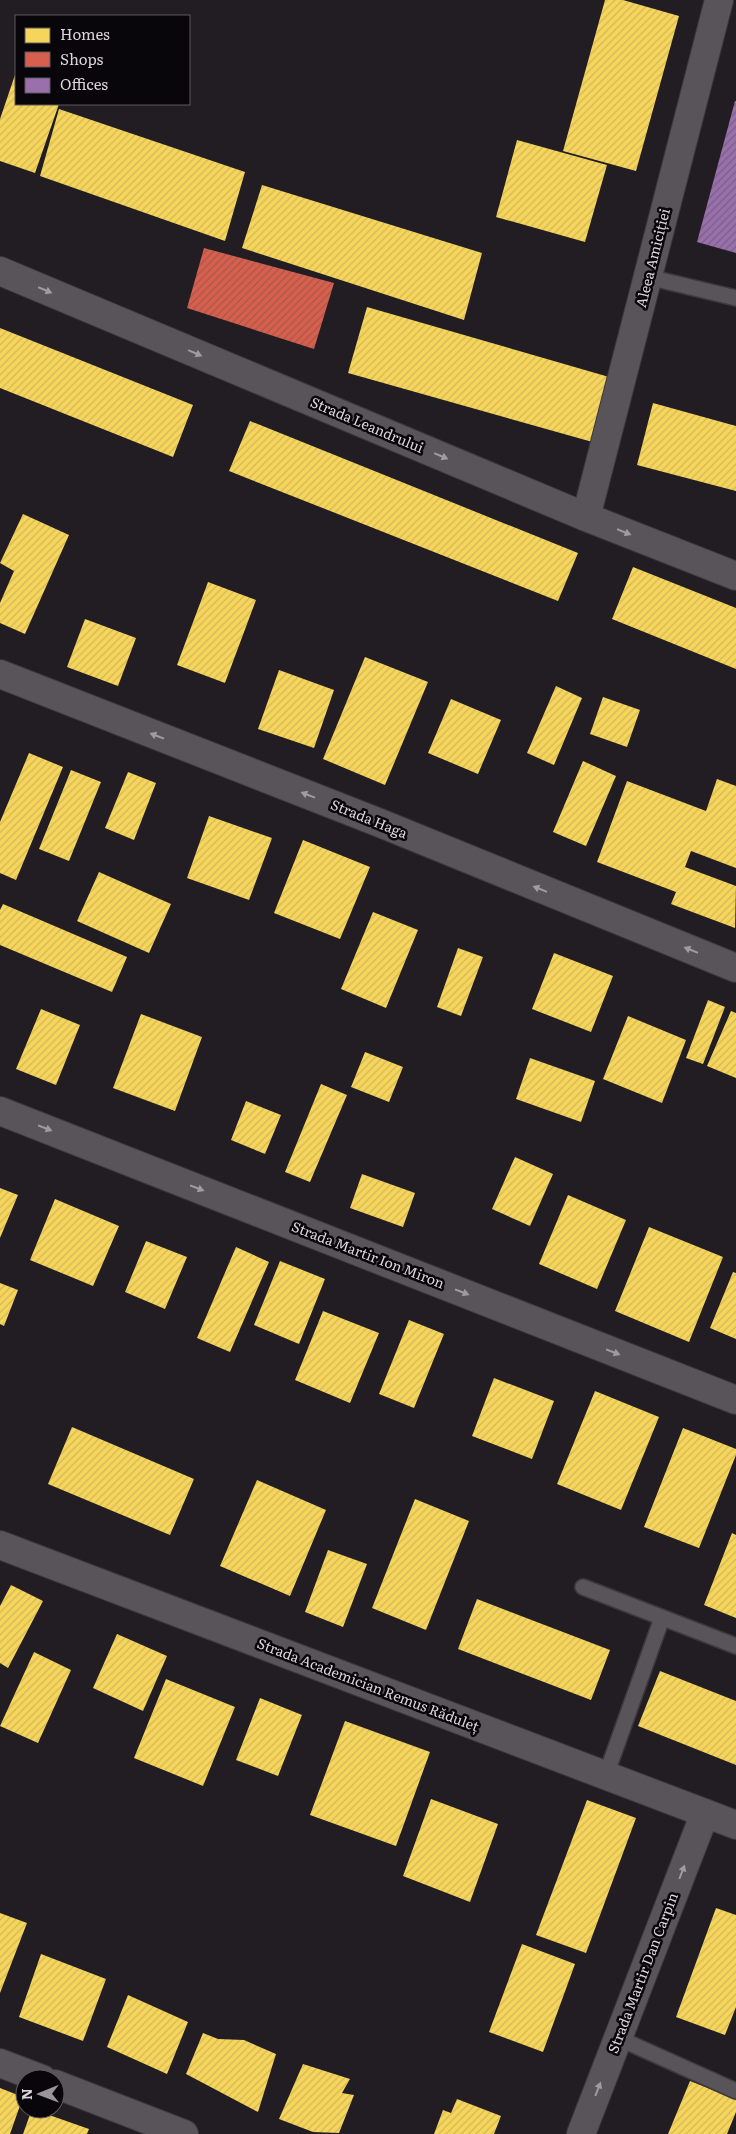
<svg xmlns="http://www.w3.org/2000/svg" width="736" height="2134" font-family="Literata,serif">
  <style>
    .homes { fill: url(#homes-hatch) }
    .shops { fill: url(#shops-hatch) }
    .offices { fill: url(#offices-hatch) }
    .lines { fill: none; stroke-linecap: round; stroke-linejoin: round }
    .service-casing { stroke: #3c383d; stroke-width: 18 }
    .minor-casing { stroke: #3c383d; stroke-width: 30 }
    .service { stroke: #585459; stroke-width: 15 }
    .minor { stroke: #585459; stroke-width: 28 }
    .oneway { fill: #a09ba1 }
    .labels { text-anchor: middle; stroke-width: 5; stroke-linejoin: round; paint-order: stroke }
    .street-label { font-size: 14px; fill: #dad5dc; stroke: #09060b }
  </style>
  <defs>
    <pattern id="homes-hatch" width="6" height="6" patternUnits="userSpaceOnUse" patternTransform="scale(1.25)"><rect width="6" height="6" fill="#f6d55c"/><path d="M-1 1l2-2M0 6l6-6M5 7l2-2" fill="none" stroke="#d2b757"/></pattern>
    <pattern id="shops-hatch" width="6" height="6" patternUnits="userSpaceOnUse" patternTransform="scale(1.25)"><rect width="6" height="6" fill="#d6604d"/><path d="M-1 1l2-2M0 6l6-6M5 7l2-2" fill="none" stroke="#a9564a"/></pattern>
    <pattern id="offices-hatch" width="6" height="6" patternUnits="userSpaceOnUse" patternTransform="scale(1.25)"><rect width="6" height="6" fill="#9970ab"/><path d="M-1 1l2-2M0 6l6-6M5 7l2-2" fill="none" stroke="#7a5f86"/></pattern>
  </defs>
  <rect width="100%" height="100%" fill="#211d22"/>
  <path class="homes" d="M 605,0 L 623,0 L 679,16 L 636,171 L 563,151 Z
    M 16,72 L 16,104 L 59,104 L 35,173 L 0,161 L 0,119 Z
    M 59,109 L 245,172 L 225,241 L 40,176 Z
    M 517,140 L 607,165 L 585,242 L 496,217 Z
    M 262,185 L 482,253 L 464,320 L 242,248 Z
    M 367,307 L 616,379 L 596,443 L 348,373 Z
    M 0,328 L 193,405 L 173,457 L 0,388 Z
    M 653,403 L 736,426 L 736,491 L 637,465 Z
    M 250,421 L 578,553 L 558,601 L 229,471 Z
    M 23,514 L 69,535 L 25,634 L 0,623 L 0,603 L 14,571 L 0,563 Z
    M 633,567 L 736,608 L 736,669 L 612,619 Z
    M 208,582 L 256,600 L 225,683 L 177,665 Z
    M 85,619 L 136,638 L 118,686 L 67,667 Z
    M 365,657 L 428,682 L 385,785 L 323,759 Z
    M 279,670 L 334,690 L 314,748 L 258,729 Z
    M 556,686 L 582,698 L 554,765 L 527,753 Z
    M 603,697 L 640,710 L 627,747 L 590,734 Z
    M 451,699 L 501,720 L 478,774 L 428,753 Z
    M 29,753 L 63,767 L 16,880 L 0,873 L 0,822 Z
    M 583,761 L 616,776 L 586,846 L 553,832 Z
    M 71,770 L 101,782 L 69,861 L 39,849 Z
    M 128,772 L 156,783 L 134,840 L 105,828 Z
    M 717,779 L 736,786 L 736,868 L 691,851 L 685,867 L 736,886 L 735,928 L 671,904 L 676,892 L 597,862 L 627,781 L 706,811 Z
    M 209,816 L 272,838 L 249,900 L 187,878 Z
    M 303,840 L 370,867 L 340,939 L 274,913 Z
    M 99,872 L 171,904 L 149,953 L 77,921 Z
    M 3,904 L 127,957 L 112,992 L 0,945 L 0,910 Z
    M 373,912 L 418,930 L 386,1008 L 341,989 Z
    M 458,948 L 483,957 L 461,1016 L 437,1007 Z
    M 554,953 L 613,976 L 591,1032 L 532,1009 Z
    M 708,1000 L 725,1007 L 703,1064 L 686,1058 Z
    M 41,1009 L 80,1025 L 56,1085 L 16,1069 Z
    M 731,1011 L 736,1013 L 736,1078 L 707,1066 Z
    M 141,1014 L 202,1037 L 175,1111 L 113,1088 Z
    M 628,1016 L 686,1040 L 662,1103 L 603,1079 Z
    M 365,1052 L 403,1067 L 389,1102 L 351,1087 Z
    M 530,1058 L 595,1081 L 581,1122 L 516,1099 Z
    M 321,1084 L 347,1095 L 310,1182 L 285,1172 Z
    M 246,1101 L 281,1115 L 265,1154 L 231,1140 Z
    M 515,1157 L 553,1174 L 530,1226 L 492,1209 Z
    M 362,1174 L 415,1193 L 403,1227 L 350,1208 Z
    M 0,1188 L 18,1195 L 0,1238 Z
    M 568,1195 L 626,1220 L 597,1289 L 539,1264 Z
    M 55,1199 L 119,1226 L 93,1286 L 30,1260 Z
    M 649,1227 L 723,1257 L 689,1342 L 615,1311 Z
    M 146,1241 L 187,1257 L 165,1309 L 125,1292 Z
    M 236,1247 L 269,1262 L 230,1352 L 197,1338 Z
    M 280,1261 L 325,1279 L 299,1344 L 254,1325 Z
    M 733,1272 L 736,1273 L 736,1339 L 710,1328 Z
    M 0,1283 L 18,1290 L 4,1326 L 0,1324 Z
    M 323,1311 L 379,1333 L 350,1403 L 295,1380 Z
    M 409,1320 L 444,1334 L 414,1408 L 379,1394 Z
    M 494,1378 L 554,1401 L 532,1459 L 472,1436 Z
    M 595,1391 L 659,1417 L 621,1510 L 557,1484 Z
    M 72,1427 L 194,1479 L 170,1535 L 48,1484 Z
    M 683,1428 L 736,1449 L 736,1455 L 699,1548 L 644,1527 Z
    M 257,1480 L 326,1510 L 290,1596 L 220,1566 Z
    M 415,1499 L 469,1521 L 426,1630 L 372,1608 Z
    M 732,1533 L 736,1535 L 736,1618 L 704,1605 Z
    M 328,1550 L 367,1564 L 343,1627 L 305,1612 Z
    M 11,1585 L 43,1601 L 8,1668 L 0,1663 L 0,1606 Z
    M 477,1599 L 610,1650 L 591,1700 L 458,1649 Z
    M 117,1634 L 167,1656 L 143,1711 L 93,1688 Z
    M 34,1652 L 71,1670 L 38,1743 L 0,1726 Z
    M 660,1671 L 736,1701 L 736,1765 L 638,1726 Z
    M 166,1679 L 235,1707 L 203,1786 L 134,1758 Z
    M 260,1698 L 302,1715 L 278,1776 L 236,1760 Z
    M 345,1721 L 430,1752 L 396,1846 L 310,1815 Z
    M 431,1799 L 498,1824 L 470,1902 L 403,1876 Z
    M 587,1800 L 636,1818 L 586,1953 L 536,1935 Z
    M 716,1908 L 736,1915 L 736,2007 L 725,2035 L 676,2017 Z
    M 0,1913 L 27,1923 L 0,1993 Z
    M 522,1944 L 575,1964 L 543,2052 L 489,2032 Z
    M 41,1954 L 106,1979 L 83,2041 L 19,2017 Z
    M 128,1995 L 188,2022 L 167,2074 L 107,2047 Z
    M 203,2033 L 218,2039 L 244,2040 L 276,2054 L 258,2112 L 186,2074 Z
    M 303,2064 L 350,2079 L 342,2093 L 354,2095 L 339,2133 L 313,2132 L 279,2119 Z
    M 690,2081 L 736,2099 L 736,2112 L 727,2134 L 668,2134 Z
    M 0,2088 L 23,2097 L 10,2134 L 0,2134 Z
    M 457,2099 L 501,2116 L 494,2134 L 434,2134 L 443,2110 L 451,2113 Z
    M 32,2109 L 89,2129 L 87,2134 L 23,2134 Z"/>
  <path class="shops" d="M 204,248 L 334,283 L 314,349 L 187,308 Z"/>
  <path class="offices" d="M 735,101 L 736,101 L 736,253 L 697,242 Z"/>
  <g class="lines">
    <defs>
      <path id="service" d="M 648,277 L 736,298
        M 583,1587 L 736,1646
        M 606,1775 L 662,1618
        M 618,2038 L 736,2091"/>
      <path id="minor" d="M 0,271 L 586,517 L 736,576
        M 586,517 L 719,0
        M 0,674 L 380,823 L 736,968
        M 0,1111 L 736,1400
        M 0,1545 L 736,1825
        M 0,2063 L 42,2079
        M 55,2084 L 184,2134
        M 581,2134 L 705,1813"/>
    </defs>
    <use href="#service" class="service-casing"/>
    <use href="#minor" class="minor-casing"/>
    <use href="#service" class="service"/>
    <use href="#minor" class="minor"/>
  </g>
  <defs><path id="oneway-solid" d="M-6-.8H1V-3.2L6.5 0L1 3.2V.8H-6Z" transform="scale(1.25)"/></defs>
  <g class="oneway">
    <use href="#oneway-solid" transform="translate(45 290) rotate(23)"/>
    <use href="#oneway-solid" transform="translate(195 353) rotate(23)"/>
    <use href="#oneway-solid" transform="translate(441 456) rotate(23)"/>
    <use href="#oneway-solid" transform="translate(624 532) rotate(22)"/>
    <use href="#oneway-solid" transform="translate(157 736) rotate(-159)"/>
    <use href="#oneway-solid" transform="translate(308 795) rotate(-159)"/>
    <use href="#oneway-solid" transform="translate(540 889) rotate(-158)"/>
    <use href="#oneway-solid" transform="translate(691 950) rotate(-158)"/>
    <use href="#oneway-solid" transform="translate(45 1128) rotate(21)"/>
    <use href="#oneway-solid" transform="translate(197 1188) rotate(21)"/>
    <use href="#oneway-solid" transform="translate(462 1292) rotate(21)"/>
    <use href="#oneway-solid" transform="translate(613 1352) rotate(21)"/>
    <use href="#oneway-solid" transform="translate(682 1872) rotate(-69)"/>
    <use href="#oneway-solid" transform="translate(598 2089) rotate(-69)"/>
  </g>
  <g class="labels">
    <g class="street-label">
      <text transform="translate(653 258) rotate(-76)" y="5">Aleea Amiciției</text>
      <text transform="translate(367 425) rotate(23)" y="5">Strada Leandrului</text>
      <text transform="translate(369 819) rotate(22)" y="5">Strada Haga</text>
      <text transform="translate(368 1255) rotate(21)" y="5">Strada Martir Ion Miron</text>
      <text transform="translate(368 1685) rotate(21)" y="5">Strada Academician Remus Răduleț</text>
      <text transform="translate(643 1973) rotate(-69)" y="5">Strada Martir Dan Carpin</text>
    </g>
  </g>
  <rect x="15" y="15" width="175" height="90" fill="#09060b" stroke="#5d595f"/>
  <rect x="25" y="28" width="25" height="15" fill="#f6d55c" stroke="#5d595f"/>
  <text x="60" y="40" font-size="15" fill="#dad5dc">Homes</text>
  <rect x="25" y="52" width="25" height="15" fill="#d6604d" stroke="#5d595f"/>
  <text x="60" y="65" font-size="15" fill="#dad5dc">Shops</text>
  <rect x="25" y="78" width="25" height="15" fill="#9970ab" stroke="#5d595f"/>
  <text x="60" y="90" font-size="15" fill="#dad5dc">Offices</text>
  <g transform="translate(40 2094) rotate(269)"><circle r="24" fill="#09060b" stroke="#5d595f"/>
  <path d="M0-4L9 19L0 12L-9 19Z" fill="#99959b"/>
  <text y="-8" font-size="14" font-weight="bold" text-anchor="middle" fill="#dad5dc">N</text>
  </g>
</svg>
